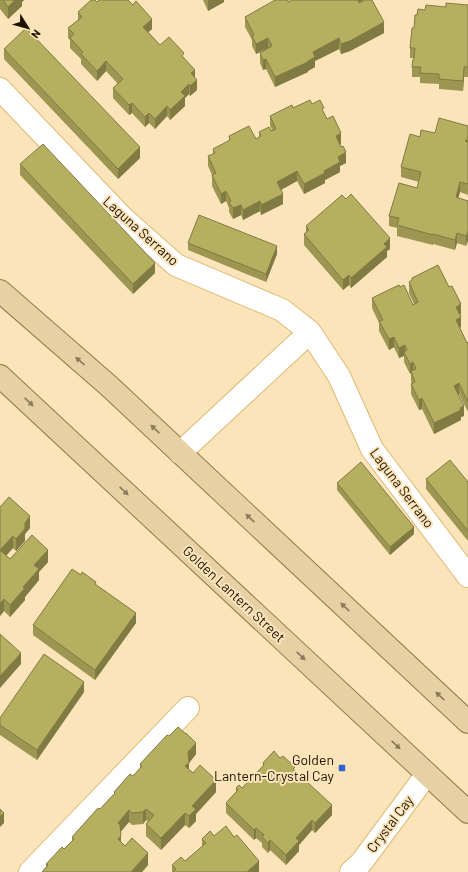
<svg xmlns="http://www.w3.org/2000/svg" width="468" height="872" font-family="Barlow,sans-serif">
  <style>
    .lines { fill: none; stroke-linecap: round; stroke-linejoin: round }
    .minor-casing { stroke: #dfba72; stroke-width: 24 }
    .major-casing { stroke: #957943; stroke-width: 24 }
    .minor { stroke: #fff; stroke-width: 22 }
    .major { stroke: #e6d0a4; stroke-width: 22 }
    .wall { fill: #9d9653 }
    .shaded-wall { fill: #807a43 }
    .building { fill: #b7af60; stroke: #807a43 }
    .oneway { fill: #8c7b5a }
    .poi-dot { fill: #3163d2; stroke: #fbe4ba; stroke-width: 1.5 }
    .labels { text-anchor: middle; stroke-width: 4; stroke-linejoin: round; paint-order: stroke }
    .street-label { font-size: 14px; fill: #1e1300; stroke: #fbe4ba }
    .poi-label { font-size: 14px; fill: #1e1300; stroke: #fbe4ba; text-anchor: end }
  </style>
  <rect width="100%" height="100%" fill="#fbe4ba"/>
  <g class="lines">
    <defs>
      <path id="minor" d="M 0,89 L 123,218 L 176,265 L 282,310 L 310,332 L 339,376 L 372,449 L 468,576
        M 180,453 L 310,332
        M 30,872 L 188,708
        M 351,872 L 361,863 L 427,774"/>
      <path id="major" d="M 0,291 L 109,386 L 468,722
        M 0,376 L 468,812"/>
    </defs>
    <use href="#minor" class="minor-casing"/>
    <use href="#major" class="major-casing"/>
    <use href="#minor" class="minor"/>
    <use href="#major" class="major"/>
  </g>
  <path class="wall" d="M 0,0 L 24,0 L 22,2 L 22,6 L 8,19 L 0,9 Z
    M 203,0 L 224,0 L 224,2 L 208,11 Z
    M 278,0 L 288,2 L 359,3 L 384,33 L 350,51 L 341,54 L 339,49 L 315,61 L 315,67 L 308,71 L 308,72 L 275,87 L 266,69 L 263,70 L 260,63 L 260,53 L 268,48 L 256,54 L 252,46 L 252,40 L 245,27 L 245,17 Z
    M 97,2 L 152,29 L 148,32 L 160,45 L 184,58 L 195,78 L 197,90 L 190,96 L 189,94 L 185,98 L 185,106 L 170,120 L 167,116 L 155,129 L 149,123 L 145,127 L 132,113 L 129,115 L 113,98 L 113,88 L 118,84 L 106,71 L 97,81 L 81,64 L 81,59 L 70,48 L 70,40 L 68,38 L 68,28 L 78,20 L 78,12 Z
    M 468,5 L 468,77 L 464,77 L 463,91 L 439,89 L 439,84 L 420,83 L 420,77 L 412,77 L 412,67 L 414,58 L 410,58 L 410,48 L 414,28 L 417,15 L 425,10 Z
    M 4,49 L 140,158 L 118,179 L 4,59 Z
    M 312,104 L 324,113 L 327,119 L 341,144 L 340,144 L 346,163 L 340,166 L 340,172 L 325,180 L 325,183 L 304,194 L 297,181 L 281,190 L 283,204 L 261,215 L 260,211 L 243,220 L 241,215 L 233,219 L 229,212 L 229,208 L 226,201 L 221,204 L 212,186 L 212,175 L 208,166 L 208,156 L 213,154 L 213,149 L 229,141 L 229,136 L 256,139 L 259,137 L 259,132 L 272,130 L 270,126 L 270,116 L 293,108 Z
    M 468,126 L 468,195 L 460,192 L 458,198 L 468,201 L 466,246 L 457,243 L 455,250 L 433,244 L 433,245 L 397,236 L 397,228 L 389,226 L 389,216 L 417,188 L 419,182 L 401,177 L 401,167 L 420,137 Z
    M 20,164 L 155,273 L 133,294 L 20,175 Z
    M 306,226 L 390,249 L 387,251 L 387,257 L 351,288 L 349,285 L 343,290 L 304,245 L 304,234 L 306,233 Z
    M 188,243 L 277,254 L 266,282 L 188,250 Z
    M 412,278 L 461,314 L 460,315 L 461,327 L 460,328 L 467,343 L 468,342 L 468,412 L 459,394 L 458,394 L 464,416 L 461,417 L 461,420 L 434,434 L 422,409 L 419,410 L 411,394 L 411,384 L 412,384 L 411,381 L 411,373 L 410,374 L 404,362 L 404,356 L 399,358 L 394,347 L 389,350 L 379,331 L 379,323 L 372,308 L 372,298 L 413,305 L 414,304 L 409,293 L 409,282 L 412,281 Z
    M 426,479 L 468,482 L 468,541 L 426,489 Z
    M 337,483 L 414,534 L 390,555 L 337,490 Z
    M 0,507 L 30,528 L 25,534 L 25,541 L 16,551 L 13,548 L 6,556 L 10,559 L 48,562 L 39,572 L 39,580 L 25,597 L 25,600 L 10,617 L 4,611 L 0,616 Z
    M 81,575 L 96,585 L 136,623 L 95,680 L 33,635 L 33,625 Z
    M 84,692 L 37,760 L 0,735 L 0,718 Z
    M 169,736 L 196,754 L 189,763 L 189,770 L 216,792 L 196,814 L 196,821 L 189,828 L 185,825 L 161,850 L 146,836 L 146,824 L 148,822 L 146,820 L 143,824 L 132,825 L 129,822 L 120,832 L 121,842 L 148,865 L 142,872 L 42,872 L 46,867 L 46,864 L 64,849 L 72,841 L 72,837 L 100,809 L 114,794 L 114,792 L 133,776 L 140,769 L 140,764 Z
    M 280,758 L 295,771 L 332,815 L 315,833 L 312,830 L 299,845 L 299,851 L 286,865 L 270,850 L 268,853 L 262,847 L 262,843 L 256,838 L 254,840 L 226,813 L 226,803 L 236,792 L 236,788 L 242,788 L 263,766 L 263,763 Z
    M 214,836 L 259,871 L 259,872 L 172,872 L 172,865 L 185,861 L 202,847 L 202,839 Z"/>
  <path class="shaded-wall" d="M 15,0 L 24,0 L 22,2 L 22,6 L 8,19 L 8,7 Z
    M 208,0 L 224,0 L 224,2 L 208,11 Z
    M 355,0 L 364,0 L 355,5 Z
    M 152,19 L 152,29 L 143,37 L 143,27 Z
    M 384,22 L 384,33 L 350,51 L 341,54 L 341,44 Z
    M 268,38 L 268,48 L 256,54 L 256,44 Z
    M 339,38 L 339,49 L 315,61 L 315,67 L 308,71 L 308,72 L 275,87 L 275,77 L 308,61 L 313,52 Z
    M 266,59 L 266,69 L 263,70 L 263,60 Z
    M 106,61 L 106,71 L 97,81 L 97,71 Z
    M 464,67 L 464,77 L 463,91 L 463,81 Z
    M 195,70 L 195,80 L 191,73 Z
    M 197,80 L 197,90 L 190,96 L 190,86 Z
    M 189,84 L 189,94 L 185,98 L 185,106 L 170,120 L 170,110 L 181,92 Z
    M 132,103 L 132,113 L 129,115 L 129,105 Z
    M 167,106 L 167,116 L 155,129 L 155,119 Z
    M 149,113 L 149,123 L 145,127 L 145,117 Z
    M 341,133 L 341,144 L 336,147 L 336,136 Z
    M 140,147 L 140,158 L 118,179 L 118,169 Z
    M 346,152 L 346,163 L 340,166 L 340,172 L 325,180 L 325,183 L 304,194 L 304,184 L 324,171 L 338,157 Z
    M 297,171 L 297,181 L 277,192 L 277,182 Z
    M 460,182 L 460,192 L 456,207 L 456,197 Z
    M 226,191 L 226,201 L 221,204 L 221,194 Z
    M 283,194 L 283,204 L 261,215 L 261,205 Z
    M 260,201 L 260,211 L 243,220 L 243,210 Z
    M 241,205 L 241,215 L 233,219 L 233,208 Z
    M 468,231 L 468,241 L 466,246 L 466,236 Z
    M 457,233 L 457,243 L 455,250 L 455,240 Z
    M 390,238 L 390,249 L 387,251 L 387,257 L 351,288 L 351,278 L 384,244 Z
    M 277,246 L 277,254 L 266,282 L 266,274 Z
    M 155,263 L 155,273 L 133,294 L 133,284 Z
    M 349,275 L 349,285 L 343,290 L 343,280 Z
    M 461,304 L 461,314 L 456,317 L 456,307 Z
    M 461,317 L 461,327 L 456,330 L 456,320 Z
    M 394,337 L 394,347 L 389,350 L 389,339 Z
    M 405,345 L 405,355 L 404,352 L 404,356 L 399,358 L 399,348 Z
    M 413,362 L 413,372 L 411,371 L 411,373 L 410,374 L 410,364 Z
    M 459,383 L 459,394 L 454,396 L 454,386 Z
    M 422,398 L 422,409 L 419,410 L 419,400 Z
    M 464,406 L 464,416 L 461,417 L 461,420 L 434,434 L 434,423 Z
    M 30,516 L 30,528 L 25,534 L 25,541 L 16,551 L 16,539 L 25,523 Z
    M 414,527 L 414,534 L 390,555 L 390,547 Z
    M 13,536 L 13,548 L 0,562 L 0,550 Z
    M 48,550 L 48,562 L 39,572 L 39,580 L 25,597 L 25,600 L 10,617 L 10,605 L 23,587 L 34,565 Z
    M 4,599 L 4,611 L 0,616 L 0,604 Z
    M 136,613 L 136,623 L 95,680 L 95,670 Z
    M 21,653 L 21,664 L 0,688 L 0,676 Z
    M 84,682 L 84,692 L 37,760 L 37,750 Z
    M 196,743 L 196,754 L 189,763 L 189,775 L 185,766 L 188,752 Z
    M 216,780 L 216,792 L 196,814 L 196,821 L 189,828 L 189,816 L 192,806 Z
    M 332,805 L 332,815 L 315,833 L 315,823 Z
    M 146,809 L 146,820 L 143,824 L 143,812 Z
    M 129,810 L 129,822 L 118,835 L 118,823 Z
    M 4,813 L 4,823 L 0,827 L 0,817 Z
    M 185,813 L 185,825 L 161,850 L 161,838 Z
    M 312,820 L 312,830 L 299,845 L 299,851 L 286,865 L 286,855 L 296,838 Z
    M 256,828 L 256,838 L 254,840 L 254,830 Z
    M 121,836 L 121,848 L 118,839 Z
    M 270,840 L 270,850 L 268,853 L 268,843 Z
    M 148,853 L 148,865 L 142,872 L 131,872 Z
    M 259,861 L 259,872 L 247,872 Z"/>
  <path class="building" d="M 3,0 L 15,0 L 8,7 Z
    M 91,0 L 95,0 L 97,2 L 99,0 L 128,0 L 133,5 L 136,1 L 152,19 L 143,27 L 160,45 L 169,37 L 184,53 L 182,56 L 195,70 L 191,73 L 197,80 L 190,86 L 189,84 L 181,92 L 185,96 L 170,110 L 167,106 L 155,119 L 149,113 L 145,117 L 132,103 L 129,105 L 113,88 L 123,79 L 106,61 L 97,71 L 81,54 L 83,52 L 70,38 L 74,34 L 68,28 L 82,17 L 78,12 Z
    M 275,0 L 288,0 L 288,2 L 292,0 L 358,0 L 359,3 L 365,0 L 372,0 L 384,22 L 350,41 L 341,44 L 339,38 L 313,52 L 315,57 L 308,61 L 308,62 L 275,77 L 266,59 L 263,60 L 260,53 L 272,46 L 268,38 L 256,44 L 252,36 L 254,35 L 245,17 Z
    M 446,3 L 468,5 L 468,67 L 464,67 L 463,81 L 439,79 L 439,74 L 420,73 L 421,67 L 412,67 L 413,59 L 414,59 L 415,48 L 410,48 L 412,28 L 414,28 L 415,15 L 417,15 L 418,9 L 425,10 L 426,5 L 446,7 Z
    M 26,28 L 140,147 L 118,169 L 4,49 Z
    M 310,100 L 312,104 L 320,100 L 324,108 L 322,109 L 327,119 L 333,116 L 341,133 L 336,136 L 341,147 L 343,146 L 346,152 L 338,157 L 340,162 L 324,171 L 325,173 L 304,184 L 297,171 L 277,182 L 283,194 L 261,205 L 260,201 L 243,210 L 241,205 L 233,208 L 229,202 L 231,201 L 226,191 L 221,194 L 212,175 L 216,173 L 208,156 L 215,153 L 213,149 L 230,140 L 229,136 L 249,126 L 256,139 L 261,136 L 259,132 L 269,127 L 271,131 L 276,129 L 270,116 L 292,105 L 293,108 Z
    M 439,118 L 468,126 L 468,136 L 467,140 L 465,141 L 468,142 L 468,184 L 460,182 L 456,197 L 468,201 L 468,231 L 466,236 L 457,233 L 455,240 L 433,234 L 433,235 L 397,225 L 399,218 L 389,216 L 399,183 L 417,188 L 421,172 L 401,167 L 410,134 L 420,137 L 421,130 L 435,133 Z
    M 43,144 L 155,263 L 133,284 L 20,164 Z
    M 351,194 L 390,238 L 384,244 L 387,247 L 351,278 L 349,275 L 343,280 L 304,234 L 309,230 L 306,226 L 342,195 L 346,199 Z
    M 199,215 L 277,246 L 266,274 L 188,243 Z
    M 438,265 L 449,287 L 452,286 L 461,304 L 456,307 L 461,317 L 456,320 L 467,343 L 468,342 L 468,402 L 459,383 L 454,386 L 464,406 L 460,408 L 461,410 L 434,423 L 422,398 L 419,400 L 411,384 L 415,382 L 411,371 L 416,369 L 413,362 L 410,364 L 404,352 L 407,350 L 405,345 L 399,348 L 394,337 L 389,339 L 379,321 L 383,320 L 372,298 L 399,285 L 400,287 L 404,285 L 413,305 L 418,302 L 409,282 L 412,280 L 412,278 Z
    M 450,460 L 468,482 L 468,531 L 426,479 Z
    M 361,462 L 414,527 L 390,547 L 337,483 Z
    M 9,497 L 30,516 L 25,523 L 25,529 L 16,539 L 13,536 L 0,550 L 10,559 L 32,535 L 48,550 L 34,565 L 39,569 L 23,587 L 25,588 L 10,605 L 4,599 L 0,604 L 0,507 Z
    M 72,569 L 81,575 L 82,572 L 96,582 L 95,584 L 136,613 L 95,670 L 33,625 Z
    M 0,634 L 21,653 L 0,676 Z
    M 44,654 L 84,682 L 37,750 L 0,725 L 0,718 Z
    M 178,727 L 186,734 L 186,733 L 196,743 L 188,752 L 189,763 L 185,766 L 193,773 L 200,765 L 216,780 L 192,806 L 196,809 L 189,816 L 185,813 L 161,838 L 146,824 L 154,815 L 146,809 L 143,812 L 132,813 L 129,810 L 118,823 L 120,825 L 121,836 L 118,839 L 125,846 L 132,838 L 148,853 L 131,872 L 42,872 L 48,865 L 46,864 L 62,847 L 64,849 L 74,839 L 72,837 L 98,808 L 100,809 L 115,793 L 114,792 L 130,774 L 133,776 L 142,766 L 140,764 L 167,735 L 169,736 Z
    M 274,751 L 280,758 L 283,756 L 295,767 L 293,769 L 332,805 L 315,823 L 312,820 L 296,838 L 299,841 L 286,855 L 270,840 L 268,843 L 262,837 L 264,835 L 256,828 L 254,830 L 226,803 L 238,790 L 236,788 L 239,785 L 242,788 L 264,765 L 263,763 Z
    M 0,809 L 4,813 L 0,817 Z
    M 226,826 L 234,837 L 237,835 L 259,861 L 247,872 L 173,872 L 176,869 L 172,865 L 181,857 L 185,861 L 206,843 L 202,839 L 210,831 L 214,836 Z"/>
  <defs><path id="oneway-solid" d="M-6-.8H1V-3.2L6.5 0L1 3.2V.8H-6Z"/></defs>
  <g class="oneway">
    <use href="#oneway-solid" transform="translate(80 361) rotate(-139)"/>
    <use href="#oneway-solid" transform="translate(29 402) rotate(43)"/>
    <use href="#oneway-solid" transform="translate(155 429) rotate(-137)"/>
    <use href="#oneway-solid" transform="translate(124 491) rotate(43)"/>
    <use href="#oneway-solid" transform="translate(250 518) rotate(-137)"/>
    <use href="#oneway-solid" transform="translate(345 607) rotate(-137)"/>
    <use href="#oneway-solid" transform="translate(301 656) rotate(43)"/>
    <use href="#oneway-solid" transform="translate(440 696) rotate(-137)"/>
    <use href="#oneway-solid" transform="translate(396 745) rotate(43)"/>
  </g>
  <rect class="poi-dot" x="338" y="764" width="8" height="8" rx="2"/>
  <g class="labels">
    <g class="street-label">
      <text transform="translate(141 231) rotate(42)" y="5">Laguna Serrano</text>
      <text transform="translate(402 488) rotate(53)" y="5">Laguna Serrano</text>
      <text transform="translate(234 594) rotate(43)" y="5">Golden Lantern Street</text>
      <text transform="translate(390 824) rotate(-53)" y="5">Crystal Cay</text>
    </g>
    <g class="poi-label">
      <text x="334" y="765">Golden<tspan x="334" dy="16">Lantern-Crystal Cay</tspan></text>
    </g>
  </g>
  <g transform="translate(28 28) rotate(127)" stroke="#fbe4ba" stroke-width="3" paint-order="stroke">
  <path d="M0-3L7 15L0 10L-7 15Z" fill="#1e1300"/>
  <text y="-6" font-size="11" font-weight="bold" text-anchor="middle" fill="#1e1300">N</text>
  </g>
</svg>
